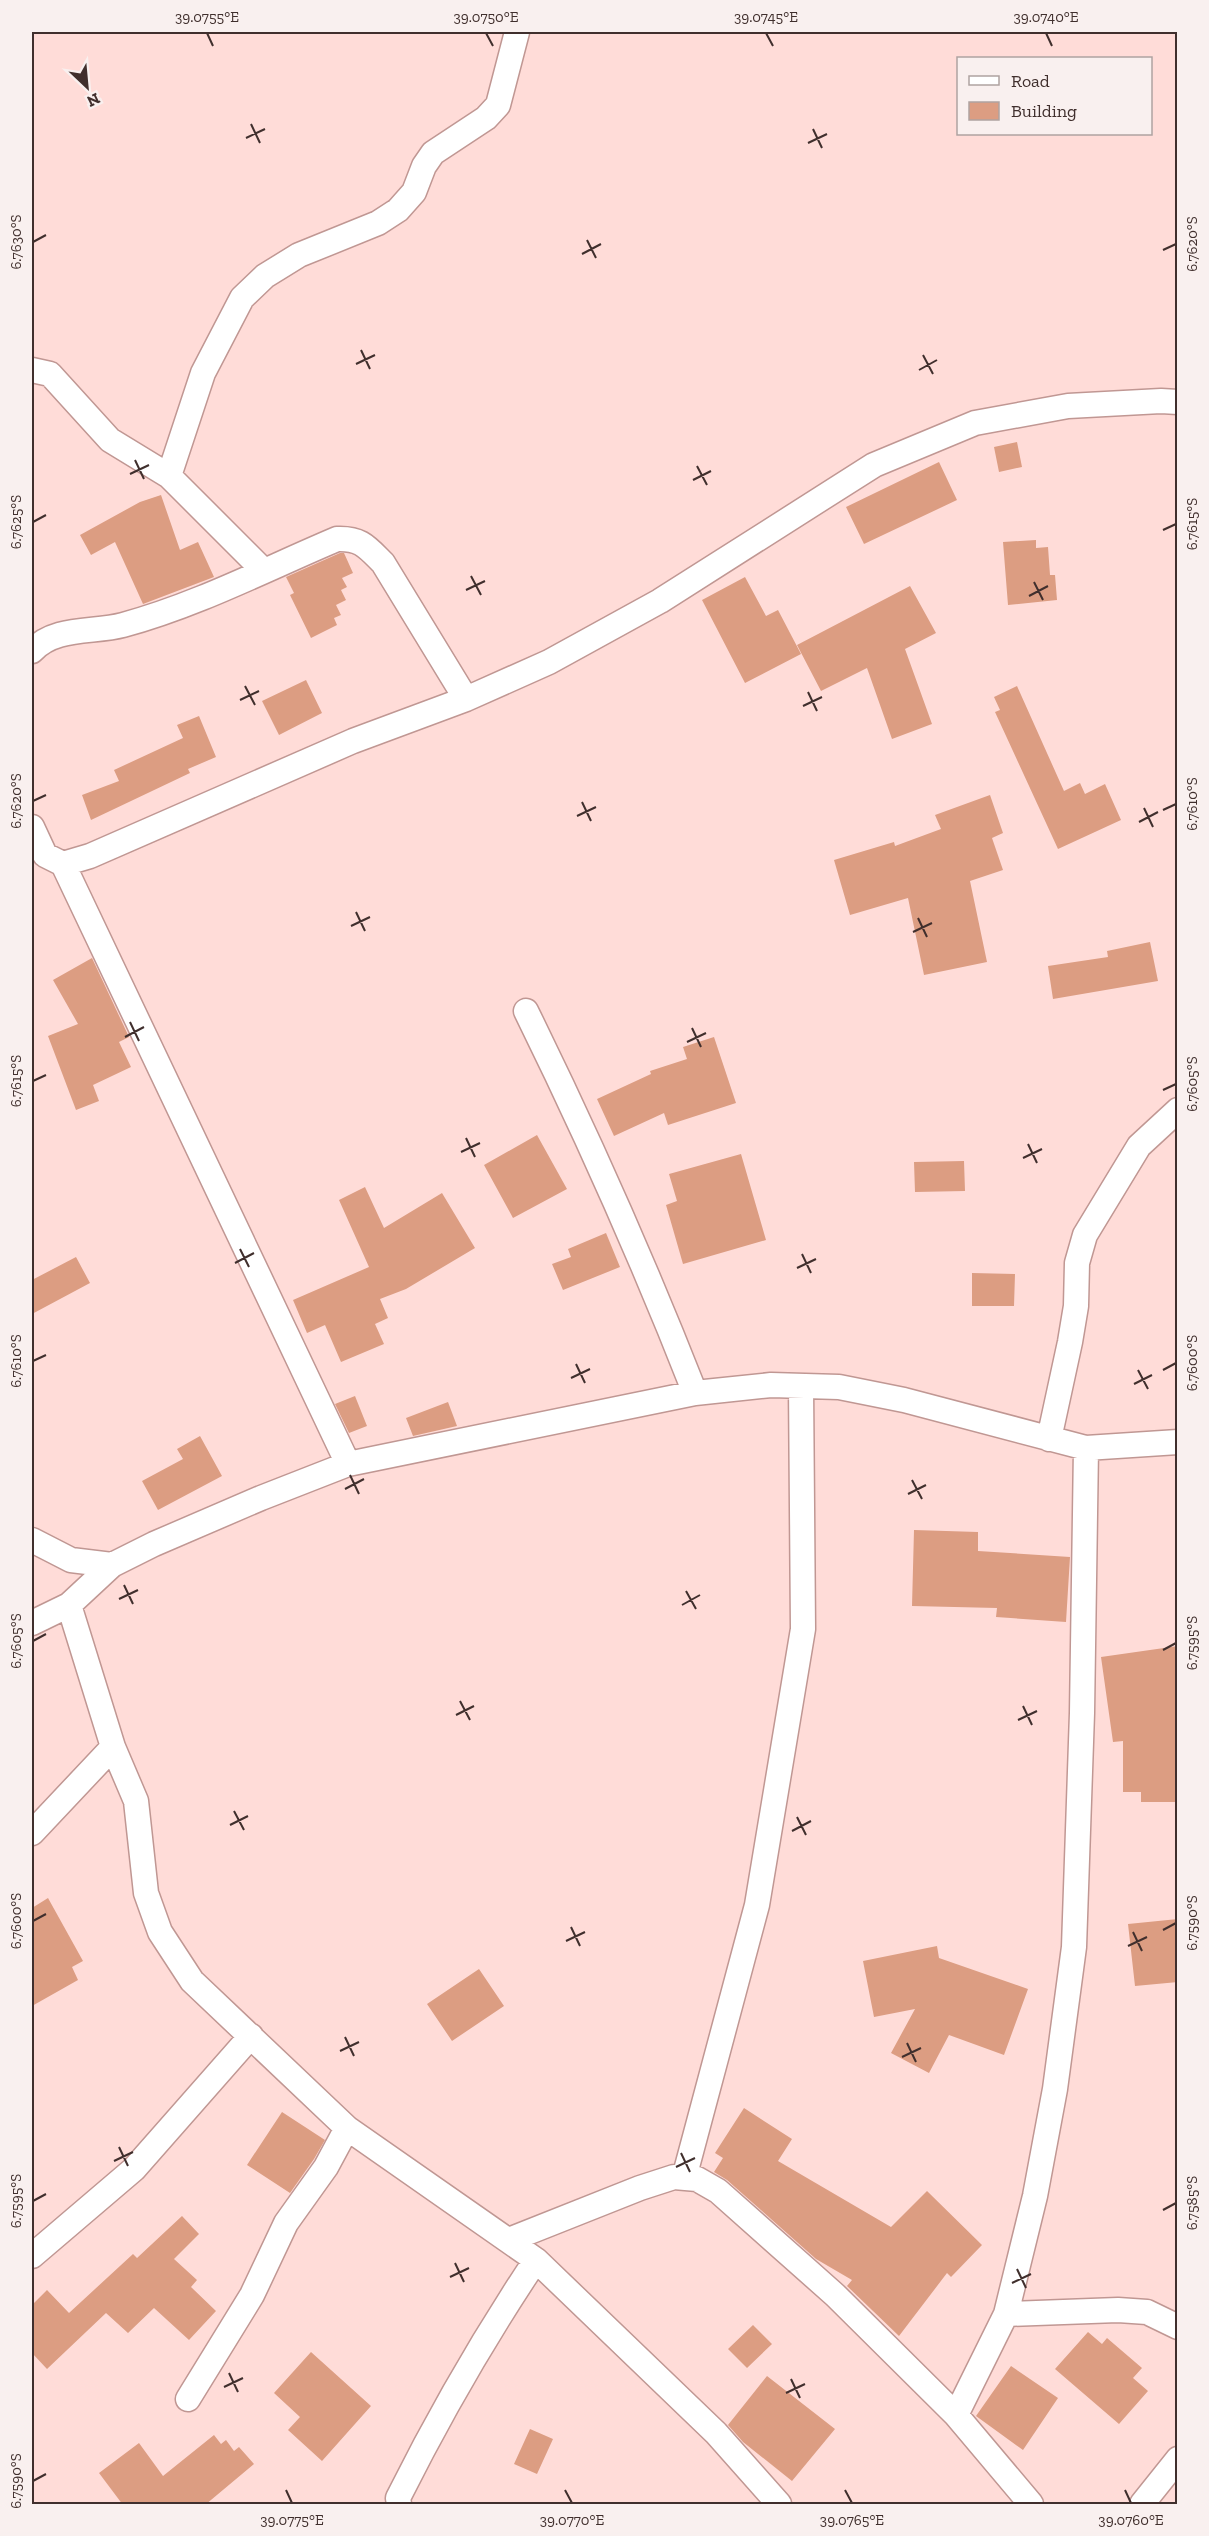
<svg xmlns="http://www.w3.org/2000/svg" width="1209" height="2536" font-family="'Zilla Slab',serif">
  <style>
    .building { fill: #dc9d82 }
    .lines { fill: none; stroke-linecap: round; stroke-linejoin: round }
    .minor-casing { stroke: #c09793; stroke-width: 27 }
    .minor { stroke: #fff; stroke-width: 24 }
    .ticks { fill: none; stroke: #402f2d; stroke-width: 2 }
    .neatline { fill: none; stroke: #402f2d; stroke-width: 2 }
    .ticks-label { font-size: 15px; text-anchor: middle; fill: #402f2d }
  </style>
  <rect width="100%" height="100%" fill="#ffdcd8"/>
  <path class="building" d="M 1017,442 L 1022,467 L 999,472 L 994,447 Z
    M 939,462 L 957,500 L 864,544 L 846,507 Z
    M 161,495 L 180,550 L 198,542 L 214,577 L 143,604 L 115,542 L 91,555 L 80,535 L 140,502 Z
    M 1036,540 L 1036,548 L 1048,547 L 1050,575 L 1055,575 L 1057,600 L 1008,605 L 1003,542 Z
    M 340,553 L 344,553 L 353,573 L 342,578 L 347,587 L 341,590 L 346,600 L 336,605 L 341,615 L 334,618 L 337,625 L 311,638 L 290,595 L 294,593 L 286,577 Z
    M 745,577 L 766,616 L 778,610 L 801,654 L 745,683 L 702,600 Z
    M 910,586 L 936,633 L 905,649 L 932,724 L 892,739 L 867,668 L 821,691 L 797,645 Z
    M 306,680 L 322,713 L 279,735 L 262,701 Z
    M 1017,686 L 1064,791 L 1080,783 L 1085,794 L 1105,784 L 1121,820 L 1058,849 L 995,712 L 1000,710 L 994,697 Z
    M 199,716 L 216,757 L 188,769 L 190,773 L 91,820 L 82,795 L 119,781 L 114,770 L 183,738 L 177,725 Z
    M 990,795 L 1003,833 L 992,838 L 1003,870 L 970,881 L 987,962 L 924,975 L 908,898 L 850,915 L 834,860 L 894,842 L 895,846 L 941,829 L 935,815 Z
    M 1150,942 L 1158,981 L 1053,999 L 1048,966 L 1108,957 L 1107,951 Z
    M 92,958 L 129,1037 L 119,1042 L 131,1067 L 93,1085 L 99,1101 L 76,1110 L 48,1036 L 78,1024 L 53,980 Z
    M 714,1037 L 736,1103 L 668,1125 L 664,1113 L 614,1136 L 597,1099 L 651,1074 L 650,1071 L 687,1059 L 683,1047 Z
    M 537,1135 L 567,1189 L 513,1218 L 484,1165 Z
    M 741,1154 L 766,1240 L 683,1264 L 666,1205 L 677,1201 L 669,1174 Z
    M 964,1161 L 965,1191 L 915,1192 L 914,1162 Z
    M 365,1187 L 384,1228 L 442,1193 L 475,1248 L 406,1289 L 380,1299 L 388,1318 L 375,1324 L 384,1344 L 341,1362 L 325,1325 L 307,1333 L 293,1300 L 369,1267 L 339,1200 Z
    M 606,1233 L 620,1267 L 563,1290 L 552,1264 L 571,1257 L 568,1249 Z
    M 76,1257 L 90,1283 L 32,1314 L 32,1280 Z
    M 972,1273 L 1015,1274 L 1014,1306 L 972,1306 Z
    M 355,1396 L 367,1426 L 349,1433 L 335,1404 Z
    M 448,1402 L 457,1426 L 413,1436 L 406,1418 Z
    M 200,1436 L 222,1476 L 158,1510 L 142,1481 L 183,1459 L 177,1449 Z
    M 914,1530 L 978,1532 L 978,1551 L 1070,1557 L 1066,1622 L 996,1617 L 997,1608 L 912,1606 Z
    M 1178,1646 L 1178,1802 L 1141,1802 L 1141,1792 L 1123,1792 L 1123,1741 L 1113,1742 L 1101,1657 Z
    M 48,1898 L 83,1961 L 72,1967 L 78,1980 L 32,2006 L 32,1908 Z
    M 1178,1919 L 1178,1982 L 1135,1986 L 1128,1924 Z
    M 937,1946 L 939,1958 L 1028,1989 L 1004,2055 L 949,2035 L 929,2073 L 891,2053 L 915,2009 L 874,2017 L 863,1961 Z
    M 479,1969 L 504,2006 L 452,2041 L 427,2004 Z
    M 744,2108 L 792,2139 L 778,2161 L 891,2227 L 927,2191 L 982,2245 L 951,2277 L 947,2273 L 899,2336 L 847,2286 L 852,2280 L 816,2259 L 727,2180 L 714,2172 L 723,2158 L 715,2153 Z
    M 282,2112 L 325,2140 L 314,2159 L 290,2193 L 247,2165 Z
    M 182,2216 L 199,2234 L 174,2259 L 197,2280 L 191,2287 L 216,2311 L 189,2340 L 154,2308 L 128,2333 L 106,2313 L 47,2369 L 32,2353 L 32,2305 L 47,2290 L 69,2313 L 133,2254 L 137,2258 Z
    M 753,2325 L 772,2344 L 747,2368 L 728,2349 Z
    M 1088,2332 L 1102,2344 L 1107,2338 L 1142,2368 L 1133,2378 L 1148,2391 L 1119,2424 L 1055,2369 Z
    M 311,2352 L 371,2406 L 322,2461 L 288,2430 L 300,2417 L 274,2393 Z
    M 1011,2366 L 1058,2398 L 1023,2450 L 976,2416 Z
    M 767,2376 L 835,2429 L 792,2481 L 743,2442 L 728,2425 Z
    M 530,2429 L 553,2439 L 537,2474 L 514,2464 Z
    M 214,2435 L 221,2444 L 226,2440 L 234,2451 L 239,2447 L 254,2464 L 205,2505 L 123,2505 L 99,2473 L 139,2443 L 163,2476 Z"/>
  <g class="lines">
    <defs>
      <path id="minor" d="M 32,370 L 50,374 L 110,440 L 169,476 L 263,570
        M 169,476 L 203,373 L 242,298 L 265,276 L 299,255 L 378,223 L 398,210 L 414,192 L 424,166 L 433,153 L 486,118 L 498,105 L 517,32
        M 32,651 C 55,626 93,633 123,625 C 197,605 266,569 337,539 C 361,538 367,547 383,563 L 466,699
        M 32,827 L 45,855 L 63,864 L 90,856 L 353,741 L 466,699 L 549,662 L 660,601 L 874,465 L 975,423 L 1068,406 L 1161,401 L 1178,402
        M 63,864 L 348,1464
        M 526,1011 C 588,1137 644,1263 695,1393
        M 1049,1439 L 1070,1342 L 1076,1306 L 1077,1263 L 1085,1235 L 1139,1146 L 1178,1110
        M 32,1540 L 71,1560 L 112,1565 L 154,1544 L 261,1498 L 348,1464 L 695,1393 L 771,1385 L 839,1387 L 904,1400 L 1086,1448 L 1178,1442
        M 69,1605 L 113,1747 L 136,1801 L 146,1893 L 160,1932 L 192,1981 L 347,2128 L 536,2260 L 716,2433 L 779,2504
        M 32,1623 L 69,1605 L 112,1565
        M 32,1833 L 113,1747
        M 684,2178 L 757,1905 L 803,1629 L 801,1386
        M 509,2240 L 640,2188 L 674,2177 L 697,2179 L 718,2191 L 835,2295 L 956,2415 L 1031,2504
        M 32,2256 L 134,2169 L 251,2036
        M 1006,2314 L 1118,2310 L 1147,2312 L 1178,2327
        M 188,2399 L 252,2295 L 286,2223 L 326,2167 L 347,2128
        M 956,2415 L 1006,2314 L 1035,2196 L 1055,2089 L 1074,1947 L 1082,1713 L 1086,1448
        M 399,2504 L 398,2498 C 439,2416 485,2336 536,2260
        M 1142,2504 L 1178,2459"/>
    </defs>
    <use href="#minor" class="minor-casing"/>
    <use href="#minor" class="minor"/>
  </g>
  <path class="ticks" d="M 207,33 L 213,46M 486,33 L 493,46M 766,33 L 773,46M 1046,33 L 1052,46M 251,124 L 260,143M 813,129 L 822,148M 246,138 L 265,129M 808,143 L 827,134M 587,240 L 596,258M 33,242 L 46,235M 1163,250 L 1176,244M 582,254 L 601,244M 361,350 L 370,369M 923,355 L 933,374M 356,364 L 375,355M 919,370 L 937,360M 135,460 L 144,479M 697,466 L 707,485M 130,474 L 149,465M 693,480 L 711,471M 33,522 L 46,515M 1163,530 L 1176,524M 471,576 L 481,595M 1034,582 L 1043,600M 466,590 L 485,581M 1029,596 L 1048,586M 245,686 L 255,705M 808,692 L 817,711M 240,700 L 259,691M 803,706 L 822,697M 33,801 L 46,795M 582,802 L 591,821M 1144,808 L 1153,827M 1163,810 L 1176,804M 577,816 L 596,807M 1139,822 L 1158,812M 356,912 L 365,931M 918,918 L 927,937M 351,926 L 370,917M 913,932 L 932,923M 130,1022 L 139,1041M 692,1028 L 701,1047M 125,1037 L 144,1027M 687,1042 L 706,1033M 33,1081 L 46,1075M 1163,1090 L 1176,1084M 466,1138 L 475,1157M 1028,1144 L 1037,1163M 461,1152 L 480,1143M 1023,1158 L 1042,1149M 240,1249 L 249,1267M 802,1254 L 811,1273M 235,1263 L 254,1253M 797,1268 L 816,1259M 33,1361 L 46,1355M 576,1364 L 585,1383M 1138,1370 L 1148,1389M 1163,1370 L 1176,1363M 571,1378 L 590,1369M 1134,1384 L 1152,1375M 350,1475 L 359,1494M 912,1480 L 922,1499M 345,1489 L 364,1479M 908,1494 L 926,1485M 124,1585 L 133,1604M 686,1591 L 696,1609M 119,1599 L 138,1590M 682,1605 L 700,1595M 33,1641 L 46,1634M 1163,1650 L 1176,1643M 460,1701 L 470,1720M 1023,1706 L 1032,1725M 456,1715 L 474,1706M 1018,1720 L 1037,1711M 234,1811 L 244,1830M 797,1817 L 806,1835M 230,1825 L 248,1816M 792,1831 L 811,1821M 33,1921 L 46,1914M 571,1927 L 580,1946M 1163,1930 L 1176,1923M 1133,1932 L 1142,1951M 566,1941 L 585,1932M 1128,1946 L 1147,1937M 345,2037 L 354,2056M 907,2043 L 916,2062M 340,2051 L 359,2042M 902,2057 L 921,2048M 119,2147 L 128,2166M 681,2153 L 690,2172M 114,2161 L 133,2152M 676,2167 L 695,2158M 33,2201 L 46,2194M 1163,2210 L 1176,2203M 455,2263 L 464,2282M 1017,2269 L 1026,2288M 450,2277 L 469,2268M 1012,2283 L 1031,2274M 229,2373 L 238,2392M 791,2379 L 800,2398M 224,2387 L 243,2378M 786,2393 L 805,2384M 33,2481 L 46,2474M 286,2490 L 292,2503M 565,2490 L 572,2503M 845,2490 L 852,2503M 1125,2490 L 1131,2503"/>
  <rect width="1209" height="2536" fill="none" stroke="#f9f0ef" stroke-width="66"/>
  <rect x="957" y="57" width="195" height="78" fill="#f9f0ef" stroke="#afa3a1" stroke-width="1.5"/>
  <rect x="969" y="76" width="30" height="9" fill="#ffffff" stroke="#afa3a1" stroke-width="1.5"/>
  <text x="1011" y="87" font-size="18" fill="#402f2d">Road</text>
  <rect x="969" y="102" width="30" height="18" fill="#dc9d82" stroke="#afa3a1" stroke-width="1.5"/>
  <text x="1011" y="117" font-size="18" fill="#402f2d">Building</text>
  <g transform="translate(87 87) rotate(154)" stroke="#f9f0ef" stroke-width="4.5" paint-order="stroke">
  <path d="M0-4.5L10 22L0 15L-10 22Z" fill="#402f2d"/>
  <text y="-9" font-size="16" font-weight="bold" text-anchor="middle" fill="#402f2d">N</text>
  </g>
  <rect x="33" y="33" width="1143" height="2470" class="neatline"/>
  <g class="ticks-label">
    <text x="207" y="22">39.0755°E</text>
    <text x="486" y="22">39.0750°E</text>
    <text x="766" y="22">39.0745°E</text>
    <text x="1046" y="22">39.0740°E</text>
    <text transform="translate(16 242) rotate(-90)" y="5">6.7630°S</text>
    <text transform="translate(1192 244) rotate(-90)" y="5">6.7620°S</text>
    <text transform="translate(16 522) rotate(-90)" y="5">6.7625°S</text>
    <text transform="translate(1192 524) rotate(-90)" y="5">6.7615°S</text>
    <text transform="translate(16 801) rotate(-90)" y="5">6.7620°S</text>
    <text transform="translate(1192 804) rotate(-90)" y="5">6.7610°S</text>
    <text transform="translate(16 1081) rotate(-90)" y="5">6.7615°S</text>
    <text transform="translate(1192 1084) rotate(-90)" y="5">6.7605°S</text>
    <text transform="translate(16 1361) rotate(-90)" y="5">6.7610°S</text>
    <text transform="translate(1192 1363) rotate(-90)" y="5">6.7600°S</text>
    <text transform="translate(16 1641) rotate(-90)" y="5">6.7605°S</text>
    <text transform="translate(1192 1643) rotate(-90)" y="5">6.7595°S</text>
    <text transform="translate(16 1921) rotate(-90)" y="5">6.7600°S</text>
    <text transform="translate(1192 1923) rotate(-90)" y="5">6.7590°S</text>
    <text transform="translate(16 2201) rotate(-90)" y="5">6.7595°S</text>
    <text transform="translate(1192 2203) rotate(-90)" y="5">6.7585°S</text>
    <text transform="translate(16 2481) rotate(-90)" y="5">6.7590°S</text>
    <text x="292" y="2525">39.0775°E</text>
    <text x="572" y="2525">39.0770°E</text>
    <text x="852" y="2525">39.0765°E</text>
    <text x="1131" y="2525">39.0760°E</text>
  </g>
</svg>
